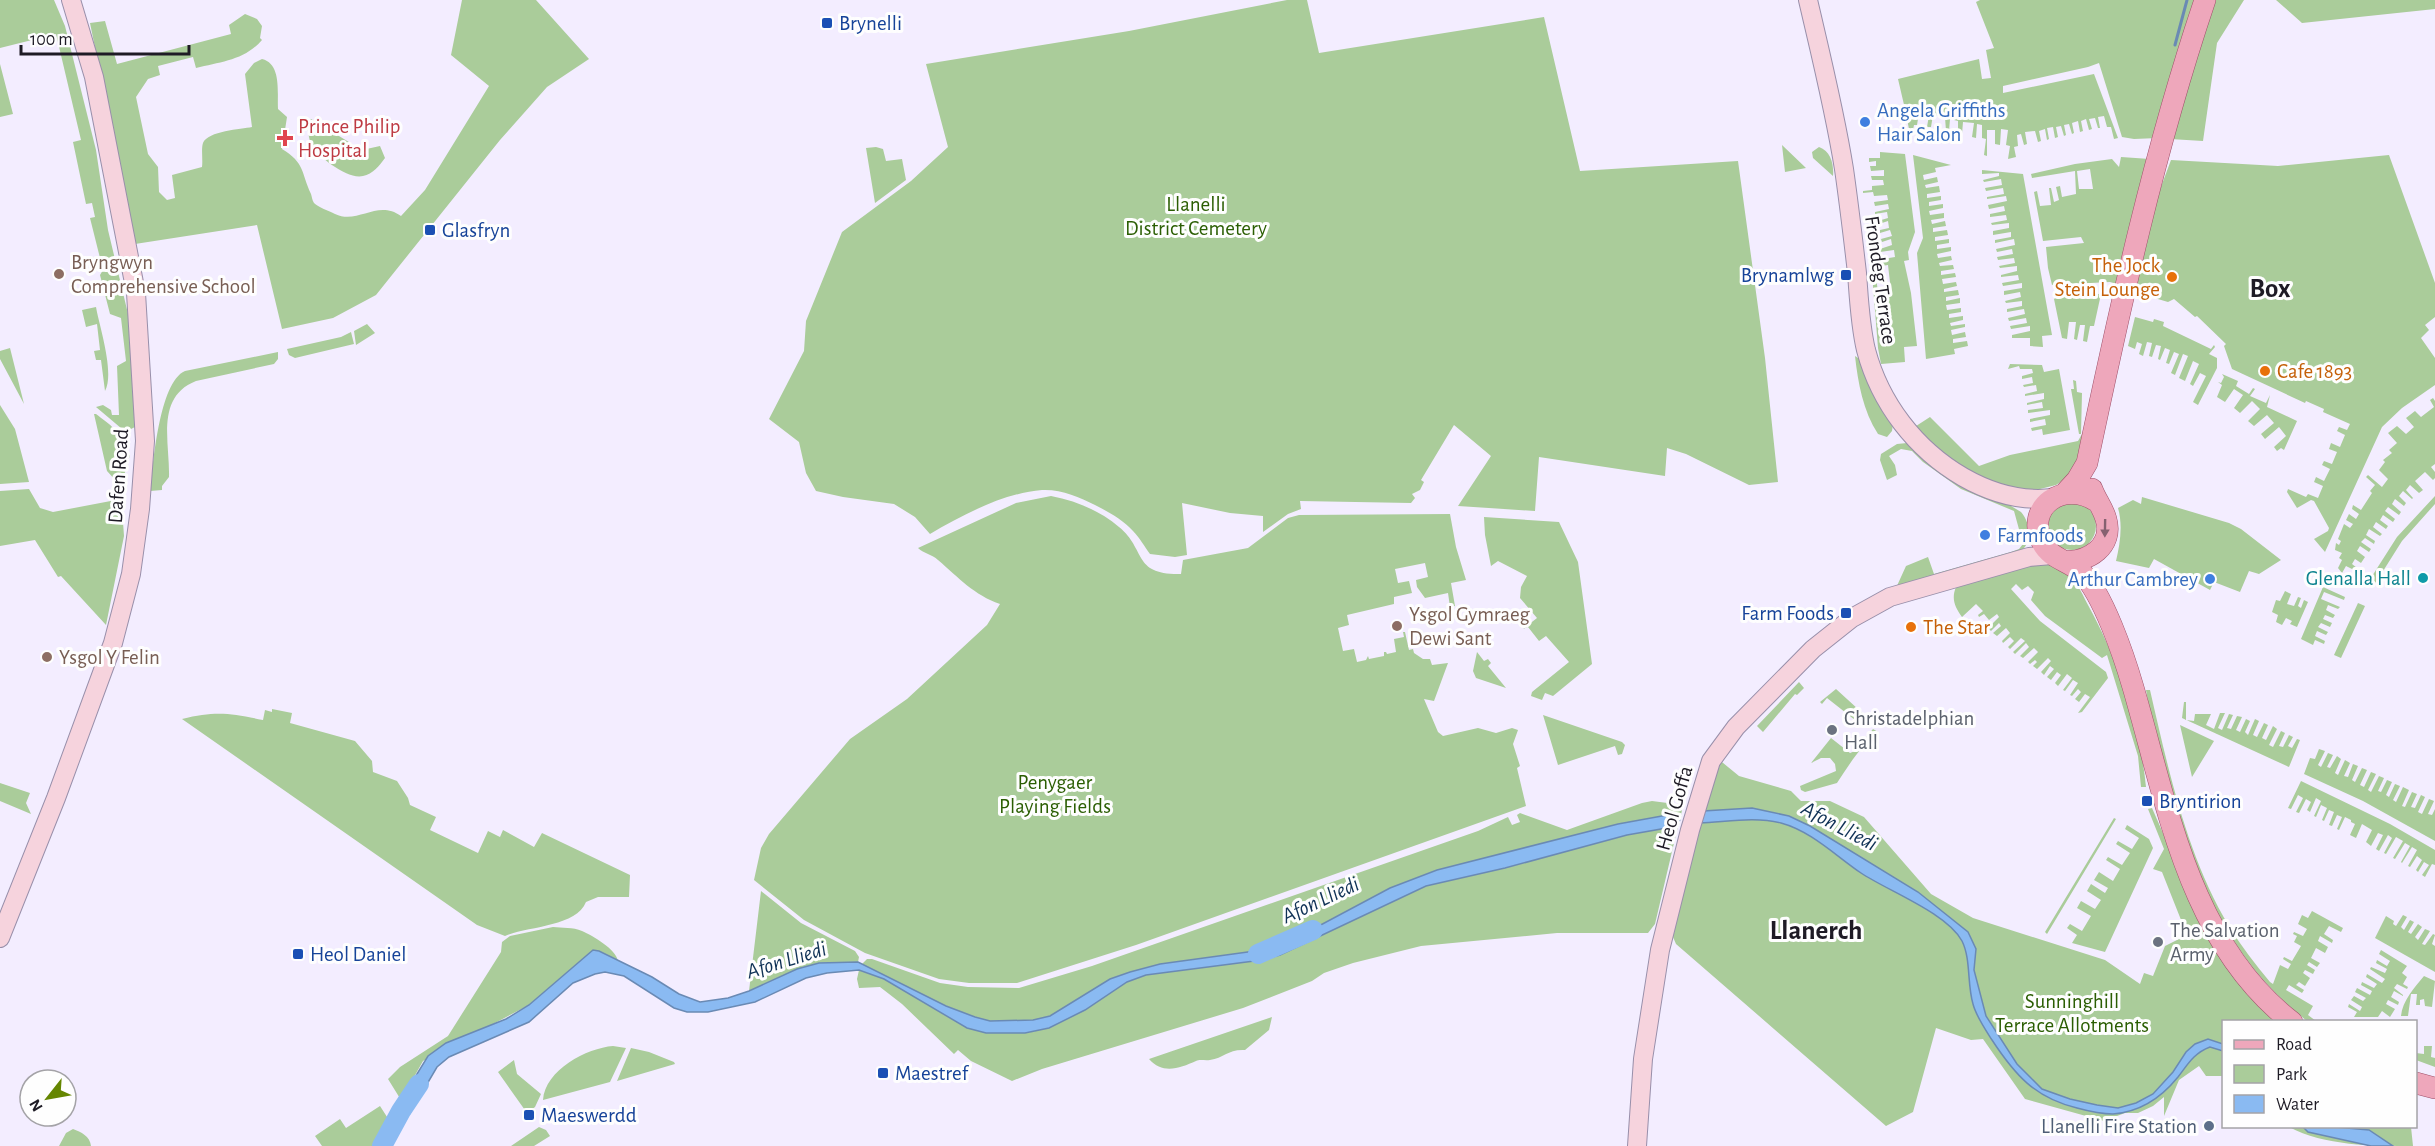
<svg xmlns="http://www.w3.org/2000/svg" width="2435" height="1146" font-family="'Alegreya Sans',sans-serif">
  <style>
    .green { fill: #aacc9a; fill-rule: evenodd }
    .water { fill: #8abaf2; stroke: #6a8ab4; stroke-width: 1.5 }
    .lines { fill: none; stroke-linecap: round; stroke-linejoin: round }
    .stream { stroke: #6a8ab4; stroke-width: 3 }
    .river { stroke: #8abaf2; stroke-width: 20 }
    .secondary-casing { stroke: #988faa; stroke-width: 20 }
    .primary-casing { stroke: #9d5069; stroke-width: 22 }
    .secondary { stroke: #f6d3dd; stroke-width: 18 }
    .primary { stroke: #eea7bb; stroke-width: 21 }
    .oneway { fill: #866170 }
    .transit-dot { fill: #1a4fb4; stroke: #fefefe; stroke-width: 2 }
    .shop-dot { fill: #3f7fe0; stroke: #fefefe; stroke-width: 2 }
    .health-dot { fill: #e0444e; stroke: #fefefe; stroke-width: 2 }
    .education-dot { fill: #8d6e63; stroke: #fefefe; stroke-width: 2 }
    .food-dot { fill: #e8710a; stroke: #fefefe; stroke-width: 2 }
    .culture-dot { fill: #0f9aa8; stroke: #fefefe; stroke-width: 2 }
    .worship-dot { fill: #6b7280; stroke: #fefefe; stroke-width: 2 }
    .service-dot { fill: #5c6f8a; stroke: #fefefe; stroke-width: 2 }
    .labels { text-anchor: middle; stroke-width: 6; stroke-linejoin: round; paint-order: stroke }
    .transit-label { font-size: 21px; fill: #164399; stroke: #fefefe; text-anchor: start }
    .shop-label { font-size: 21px; fill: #366cbe; stroke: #fefefe; text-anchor: start }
    .health-label { font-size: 21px; fill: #be3a42; stroke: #fefefe; text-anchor: start }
    .park-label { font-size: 21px; fill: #2b5e03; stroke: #fefefe }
    .education-label { font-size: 21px; fill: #785e54; stroke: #fefefe; text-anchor: start }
    .food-label { font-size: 21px; fill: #c56008; stroke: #fefefe; text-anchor: start }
    .street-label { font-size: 21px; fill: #1e1b25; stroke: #fefefe }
    .culture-label { font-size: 21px; fill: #0d838f; stroke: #fefefe; text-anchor: end }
    .worship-label { font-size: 21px; fill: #5b616d; stroke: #fefefe; text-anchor: start }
    .service-label { font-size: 21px; fill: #4e5e75; stroke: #fefefe; text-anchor: end }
    .water-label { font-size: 22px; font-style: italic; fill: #0f3155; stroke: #fefefe }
    .district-label { font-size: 27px; font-weight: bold; fill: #1e1b25; stroke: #fefefe }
  </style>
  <rect width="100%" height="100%" fill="#f3edff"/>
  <path class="green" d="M 0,0 L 54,0 L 65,26 L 96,150 L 108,230 L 129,318 L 137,426 L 129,430 L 128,434 L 96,407 L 103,405 L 111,410 L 112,415 L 119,415 L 117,366 L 126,361 L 121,318 L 110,314 L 100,275 L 103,270 L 90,218 L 95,217 L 92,203 L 86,204 L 73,142 L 81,140 L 56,34 L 0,48 Z
    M 462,0 L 536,0 L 589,59 L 547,87 L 500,140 L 376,295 L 333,318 L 282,329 L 257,225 L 135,244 L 90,23 L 105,21 L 117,64 L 231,34 L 229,25 L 245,14 L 257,19 L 262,26 L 260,38 L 262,40 C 245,60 221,62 196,68 L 193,57 L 158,66 L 160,75 L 148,79 L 136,97 L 148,154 L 158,167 L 159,192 L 167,200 L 175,198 L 172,175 L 202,167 C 203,160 201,149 203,143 C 208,131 241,129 252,127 L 245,74 L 254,63 L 262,59 C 282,64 277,93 278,109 L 287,117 L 282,149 C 305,163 301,172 311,194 C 312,197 312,200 314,203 C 318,207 329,211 335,214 C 358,225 377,199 401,216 L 425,190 L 489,86 L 451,55 Z
    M 1287,0 L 1307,0 L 1319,53 L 1544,17 L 1580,171 L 1738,161 L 1765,358 L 1778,482 L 1749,485 L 1686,454 L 1667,448 L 1665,476 L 1539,457 L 1535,511 L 1458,506 L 1491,456 L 1454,425 L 1421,480 L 1424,482 L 1420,490 L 1412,494 L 1415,498 L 1411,503 L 1300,501 L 1301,509 L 1288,514 L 1263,532 L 1263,516 L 1230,513 L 1182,503 L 1187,555 L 1175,557 L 1150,554 C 1144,546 1140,538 1133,531 C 1123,520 1109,512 1095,505 C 1079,497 1061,489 1042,490 C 1004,493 962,515 930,534 L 915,517 L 894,504 L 843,497 L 816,491 L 806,473 L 799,442 L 769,419 L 804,351 L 806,321 L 842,232 L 911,181 L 948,147 L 926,64 L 1129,31 Z
    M 1980,0 L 2196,0 L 2158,138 L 2134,139 L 2122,137 L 2099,63 L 2088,67 L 2003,86 L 2003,93 L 2094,74 L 2118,138 L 2114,139 L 2111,127 L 2107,127 L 2104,116 L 2098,117 L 2100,128 L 2098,128 L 2095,118 L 2089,119 L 2092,129 L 2089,130 L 2086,119 L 2081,121 L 2083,131 L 2080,132 L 2078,121 L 2072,123 L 2074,133 L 2072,134 L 2069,124 L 2064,125 L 2066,135 L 2064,136 L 2061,126 L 2056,127 L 2058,137 L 2055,138 L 2053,127 L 2047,128 L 2049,139 L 2047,140 L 2045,129 L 2039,131 L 2041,141 L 2038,142 L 2035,131 L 2025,132 L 2027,144 L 2024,145 L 2021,134 L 2017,135 L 2018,146 L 2014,147 L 2016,157 L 2008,159 L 2010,146 L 2006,145 L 2008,130 L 2001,129 L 2000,145 L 1995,144 L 1995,130 L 1987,130 L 1987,156 L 1984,155 L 1986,139 L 1982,138 L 1982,125 L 1977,124 L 1976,138 L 1972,137 L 1974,123 L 1963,122 L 1962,134 L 1958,133 L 1958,121 L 1950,119 L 1949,131 L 1946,131 L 1945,117 L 1933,115 L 1931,127 L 1927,127 L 1929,115 L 1919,113 L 1917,125 L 1914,125 L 1911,139 L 1907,119 L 1913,118 L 1914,107 L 1905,109 L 1898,79 L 1979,59 L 1982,79 L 1991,78 L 1986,50 L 1994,48 L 1976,2 Z
    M 2214,0 L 2244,0 L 2217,43 L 2203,141 L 2170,139 Z
    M 2276,0 L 2435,0 L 2435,9 L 2302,23 Z
    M 0,64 L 13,114 L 0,117 Z
    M 311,119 L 362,150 L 380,146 L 385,158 C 379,166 373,174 363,176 C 348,180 318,157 311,144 C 309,139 308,132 307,125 Z
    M 1782,145 L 1806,168 L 1785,172 Z
    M 876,147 L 883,149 L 886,161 L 902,159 L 906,180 L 875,203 L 866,148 Z
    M 1819,147 C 1831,151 1834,165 1833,176 L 1813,158 L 1812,152 Z
    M 1880,152 L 1905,154 L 1915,232 L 1908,252 L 1909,260 L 1904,261 L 1911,293 L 1917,346 L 1904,347 L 1905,362 L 1881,364 L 1878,348 L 1871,261 L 1895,257 L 1894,250 L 1880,252 L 1880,249 L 1892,245 L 1891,239 L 1882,242 L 1881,239 L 1892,236 L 1890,230 L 1880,233 L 1880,230 L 1889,228 L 1888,221 L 1879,224 L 1878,221 L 1888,218 L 1887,212 L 1875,214 L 1875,212 L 1889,209 L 1888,204 L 1875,206 L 1874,202 L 1888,200 L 1887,195 L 1874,196 L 1873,192 L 1863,193 L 1863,191 L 1872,190 L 1872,186 L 1884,185 L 1883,180 L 1872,180 L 1871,176 L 1884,176 L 1884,170 L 1871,171 L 1870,166 L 1876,166 L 1876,161 L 1869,162 L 1869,158 L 1880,158 ZM 1888,265 L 1891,291 L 1878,293 L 1875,267 Z
    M 1913,155 L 1951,165 L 1935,168 L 1936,172 L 1923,175 L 1924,180 L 1937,177 L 1938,182 L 1925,185 L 1926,188 L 1939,186 L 1940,192 L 1927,194 L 1927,198 L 1941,196 L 1941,200 L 1929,202 L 1929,206 L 1943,204 L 1943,208 L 1929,211 L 1930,215 L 1944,213 L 1944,218 L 1931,220 L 1932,224 L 1945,221 L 1946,226 L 1933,228 L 1933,232 L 1947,230 L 1948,235 L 1935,237 L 1935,241 L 1949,239 L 1949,243 L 1937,245 L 1937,249 L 1951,247 L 1951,251 L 1937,254 L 1938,258 L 1951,256 L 1952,260 L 1939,263 L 1940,266 L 1953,265 L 1954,269 L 1941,271 L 1941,275 L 1955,273 L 1956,277 L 1942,279 L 1943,284 L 1956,282 L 1957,286 L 1944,289 L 1944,292 L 1958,290 L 1959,295 L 1946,297 L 1946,301 L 1960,298 L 1960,303 L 1946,305 L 1947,310 L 1961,308 L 1961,312 L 1949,314 L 1949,318 L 1963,316 L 1963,320 L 1950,323 L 1951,326 L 1965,324 L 1965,327 L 1951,330 L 1952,335 L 1965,332 L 1966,337 L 1953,339 L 1953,343 L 1967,341 L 1968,346 L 1954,349 L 1955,354 L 1926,359 L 1917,253 L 1923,238 Z
    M 2389,155 L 2435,283 L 2435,317 L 2425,325 L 2429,330 L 2421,338 L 2435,358 L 2435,385 L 2402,408 L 2382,427 L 2325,552 L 2314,539 L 2328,531 L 2329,528 L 2314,501 L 2311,500 L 2297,508 L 2287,492 L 2288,489 L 2306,497 L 2308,494 L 2318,498 L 2323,486 L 2314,482 L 2316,477 L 2324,481 L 2330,469 L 2322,465 L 2324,461 L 2332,464 L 2337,452 L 2329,449 L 2331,443 L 2340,447 L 2345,435 L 2337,431 L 2339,427 L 2347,430 L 2350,424 L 2323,412 L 2324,409 L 2306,401 L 2305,403 L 2232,369 L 2224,346 L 2226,344 L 2197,316 L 2195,317 L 2174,299 L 2168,302 L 2134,292 L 2152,211 L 2171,160 L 2278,166 Z
    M 2121,157 L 2150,159 L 2121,285 L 2110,282 L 2052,285 L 2048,268 L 2046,247 L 2084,243 L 2081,237 L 2043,241 L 2034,192 L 2037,191 L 2040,206 L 2051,205 L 2049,188 L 2051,188 L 2054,202 L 2059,200 L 2056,187 L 2060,186 L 2062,197 L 2076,194 L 2075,171 L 2032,178 L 2031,174 L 2075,164 L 2112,159 L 2119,167 ZM 2090,169 L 2093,189 L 2079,189 L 2077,171 Z
    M 1982,170 L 2023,174 L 2052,335 L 2042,336 L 2043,347 L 2030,346 L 2030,338 L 2012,338 L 2012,335 L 2030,331 L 2030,326 L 2011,329 L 2010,326 L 2027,323 L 2026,318 L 2009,321 L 2008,318 L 2025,314 L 2024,309 L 2007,312 L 2007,309 L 2022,306 L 2022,301 L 2006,303 L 2005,301 L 2021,297 L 2020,292 L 2004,295 L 2004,291 L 2022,288 L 2022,283 L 2003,286 L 2002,283 L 2019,280 L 2018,275 L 2001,277 L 2001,275 L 2017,271 L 2017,266 L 2000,268 L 1999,266 L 2015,263 L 2014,258 L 1998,260 L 1997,257 L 2013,254 L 2012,249 L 1997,252 L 1996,249 L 2015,245 L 2014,239 L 1995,243 L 1995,240 L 2011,237 L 2011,232 L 1993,235 L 1993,231 L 2009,228 L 2009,223 L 1992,225 L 1991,223 L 2007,220 L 2006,215 L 1990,217 L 1990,214 L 2005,211 L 2004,206 L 1989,209 L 1988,205 L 2007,201 L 2006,196 L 1987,199 L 1987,197 L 2004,194 L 2003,188 L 1986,191 L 1985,188 L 2002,185 L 2001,179 L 1984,182 L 1983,180 L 1999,176 L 1999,173 L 1982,174 Z
    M 2062,293 L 2101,294 L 2094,326 L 2090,326 L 2087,342 L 2083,341 L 2085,325 L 2080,325 L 2077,340 L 2074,339 L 2076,322 L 2069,322 L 2067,339 L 2062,338 L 2054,299 Z
    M 96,307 C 99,325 115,373 105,391 L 101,360 L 96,360 L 94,351 L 100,350 L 97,324 L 86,327 L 82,310 Z
    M 2135,317 L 2153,322 L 2154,319 L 2164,322 L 2163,326 L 2211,349 L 2214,345 L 2215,347 L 2209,354 L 2217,358 L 2217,368 L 2198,405 L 2193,402 L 2206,376 L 2200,373 L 2193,386 L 2190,384 L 2199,364 L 2193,361 L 2185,381 L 2179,378 L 2188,356 L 2183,354 L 2175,375 L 2171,373 L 2179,354 L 2174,352 L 2169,364 L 2166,363 L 2170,350 L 2165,348 L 2160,360 L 2158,359 L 2161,346 L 2156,345 L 2152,357 L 2149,356 L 2152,343 L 2147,342 L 2143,356 L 2139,354 L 2142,344 L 2137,342 L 2135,349 L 2128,346 Z
    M 367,324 L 375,333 L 356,345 L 354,331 Z
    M 351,332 L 354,344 L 295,358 L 289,355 L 287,349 L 341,337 Z
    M 10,348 L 24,404 L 0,359 L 0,351 Z
    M 278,352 L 278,359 L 274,364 L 196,381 C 155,397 170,443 169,477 L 162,486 L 162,490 L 150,491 C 153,465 159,382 185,371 Z
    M 1855,356 L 1861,360 L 1893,424 L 1892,431 L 1887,437 L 1878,434 C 1863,411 1858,383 1855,356 Z
    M 2010,364 L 2042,365 L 2044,372 L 2059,369 L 2070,430 L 2043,435 L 2042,429 L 2032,431 L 2031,428 L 2046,425 L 2045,419 L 2030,422 L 2030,419 L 2050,415 L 2050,410 L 2028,413 L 2028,410 L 2043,408 L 2042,402 L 2027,405 L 2027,403 L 2044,399 L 2044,393 L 2025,396 L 2025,394 L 2037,391 L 2036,385 L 2024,387 L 2023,385 L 2033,383 L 2032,377 L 2022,379 L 2022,376 L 2033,373 L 2032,369 L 2020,369 L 2019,366 L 2008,369 Z
    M 2222,374 L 2238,381 L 2236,386 L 2249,394 L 2253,388 L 2255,389 L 2250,396 L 2266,403 L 2270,395 L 2267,407 L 2297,421 L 2284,450 L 2281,448 L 2277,451 L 2274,447 L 2286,436 L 2279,427 L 2265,439 L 2261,434 L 2274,423 L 2267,415 L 2254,426 L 2248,421 L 2260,409 L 2252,401 L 2240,413 L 2234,408 L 2243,395 L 2234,389 L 2225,402 L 2217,397 L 2222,385 L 2218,382 L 2221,383 L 2224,377 Z
    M 2073,380 L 2076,381 L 2077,392 L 2082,393 L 2081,434 L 2079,434 L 2071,389 L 2074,389 Z
    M 2433,398 L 2435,401 L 2435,464 L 2431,467 L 2435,472 L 2435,478 L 2433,480 L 2425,472 L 2415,481 L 2423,490 L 2419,493 L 2410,485 L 2406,490 L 2413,498 L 2412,499 L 2403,491 L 2399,496 L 2406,503 L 2404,506 L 2395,499 L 2392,504 L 2401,512 L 2399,515 L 2388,507 L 2385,511 L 2395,519 L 2393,522 L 2383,515 L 2380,520 L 2388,526 L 2386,529 L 2376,522 L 2373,527 L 2382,534 L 2380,536 L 2369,529 L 2366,535 L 2375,541 L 2374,544 L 2365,538 L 2361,542 L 2371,549 L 2369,552 L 2360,546 L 2357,551 L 2365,557 L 2361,563 L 2355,559 L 2352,564 L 2357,568 L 2356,571 L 2346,566 L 2342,573 L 2338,568 L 2342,560 L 2339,558 L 2342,553 L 2335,550 L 2336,543 L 2339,545 L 2341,541 L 2338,539 L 2344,524 L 2350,528 L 2353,524 L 2346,520 L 2349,514 L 2356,519 L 2359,514 L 2352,509 L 2353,505 L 2361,510 L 2372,493 L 2370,491 L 2375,485 L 2366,477 L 2368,475 L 2382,487 L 2388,479 L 2379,470 L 2385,462 L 2383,460 L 2392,453 L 2389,450 L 2397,443 L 2388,433 L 2397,426 L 2406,434 L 2414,427 L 2406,418 L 2415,411 L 2421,417 L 2434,407 L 2430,400 Z
    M 0,405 L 15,429 L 29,482 L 0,484 Z
    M 94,414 L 96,414 C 110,425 125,433 122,453 L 130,455 L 123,479 L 117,482 L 107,471 Z
    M 1930,417 L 1979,466 L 2010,455 L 2078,441 L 2082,434 L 2081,458 L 2068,477 L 2056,485 L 2016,495 L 1955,466 L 1913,428 Z
    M 1907,443 L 2021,512 C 2031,524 2033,542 2020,552 L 1896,588 L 1906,566 L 1928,557 L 1934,574 L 2011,552 L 2019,549 L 2023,544 L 2014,511 L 1961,489 L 1923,462 L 1912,451 L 1901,449 L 1889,456 L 1895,465 L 1897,475 L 1887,480 L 1880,460 L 1881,454 L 1897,444 Z
    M 29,489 L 40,508 L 53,512 L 116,500 L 122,508 L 124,536 L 106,625 L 61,576 L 58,577 L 35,540 L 0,546 L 0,491 Z
    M 1051,496 C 1076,501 1099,510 1119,527 C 1147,550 1132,575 1181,574 L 1183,560 L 1248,548 L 1288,518 L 1299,515 L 1450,514 L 1456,547 L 1466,580 L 1451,583 L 1455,606 L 1450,607 L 1448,593 L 1425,598 L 1417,587 L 1416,580 L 1428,577 L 1425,563 L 1395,569 L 1398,583 L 1409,581 L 1412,593 L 1394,597 L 1394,604 L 1347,615 L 1349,625 L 1338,628 L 1343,651 L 1354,649 L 1357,662 L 1366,660 L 1368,656 L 1369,659 L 1384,656 L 1384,652 L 1386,652 L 1387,654 L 1396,652 L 1394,639 L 1404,637 L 1403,632 L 1405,632 L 1409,650 L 1413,649 L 1414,653 L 1423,659 L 1430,659 L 1432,665 L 1448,663 L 1434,701 L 1424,699 L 1438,732 L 1443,736 L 1478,728 L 1496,733 L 1512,728 L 1518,730 L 1513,744 L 1520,766 L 1517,768 L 1526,806 L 1136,945 L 1017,983 L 969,983 L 939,979 L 865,953 L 804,920 L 754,880 L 761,848 L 769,834 L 850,739 L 907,699 L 987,625 L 1000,604 C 974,595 959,578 938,560 C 932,554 924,554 918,548 L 1016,503 Z
    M 2435,496 L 2435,504 L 2402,541 L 2373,587 L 2367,584 L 2397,537 Z
    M 2142,497 L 2229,523 L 2241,529 L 2281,560 L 2259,574 L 2249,571 L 2240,592 L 2214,582 L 2210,590 L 2154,559 L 2149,568 L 2116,561 C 2120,544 2123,525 2118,508 L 2133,500 L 2141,504 Z
    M2048 526a24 24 0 1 1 48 0a24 24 0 1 1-48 0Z
    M 1484,517 L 1559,522 L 1578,562 L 1592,664 L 1553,696 L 1545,693 L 1542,700 L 1531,696 L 1532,692 L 1569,662 L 1546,636 L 1539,641 L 1528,627 L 1523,629 L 1537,618 L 1520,598 L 1521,587 L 1527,576 L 1498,561 L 1491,566 L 1485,535 Z
    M 2048,564 C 2057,567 2065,571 2071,578 C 2079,585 2083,596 2088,605 C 2118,659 2140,726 2146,787 L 2141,787 L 2138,756 L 2107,655 L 2102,658 L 2045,616 L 2031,600 L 2034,592 L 2028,586 L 2022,590 L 2016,584 L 2011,589 L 2040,621 L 2106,672 L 2108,678 L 2082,712 L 2078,713 L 2090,697 L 2085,694 L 2079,702 L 2075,699 L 2081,692 L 2078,689 L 2072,696 L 2070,695 L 2078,683 L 2073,680 L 2065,691 L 2063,690 L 2072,678 L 2067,674 L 2058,686 L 2055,683 L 2061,675 L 2057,672 L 2051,680 L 2047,677 L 2054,669 L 2050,666 L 2044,675 L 2041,672 L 2051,661 L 2048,658 L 2037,669 L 2033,666 L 2037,662 L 2035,660 L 2030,664 L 2028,662 L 2038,652 L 2034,648 L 2023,658 L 2020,656 L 2029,647 L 2026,643 L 2015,654 L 2013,652 L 2025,641 L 2021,638 L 2010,649 L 2008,647 L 2014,641 L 2010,637 L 2003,643 L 2002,641 L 2010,633 L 2006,628 L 1997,636 L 1993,633 L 2001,626 L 1999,623 L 1991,631 L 1988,628 L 1999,617 L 1997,614 L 1989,620 L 1984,614 L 1979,617 L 1978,615 L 1983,611 L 1976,604 L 1962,617 C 1955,607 1951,599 1956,587 L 2031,566 Z
    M 2323,587 L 2345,597 L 2344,600 L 2324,592 L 2321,599 L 2340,607 L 2338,609 L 2328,605 L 2326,610 L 2335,615 L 2333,618 L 2325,615 L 2323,619 L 2332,623 L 2330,627 L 2321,623 L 2318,627 L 2328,632 L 2326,635 L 2317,631 L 2315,636 L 2325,641 L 2324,644 L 2315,640 L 2313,645 L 2301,639 Z
    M 2285,591 L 2291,594 L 2287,604 L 2294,606 L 2298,597 L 2301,598 L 2298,606 L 2301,608 L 2304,600 L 2308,602 L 2297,627 L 2290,624 L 2292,621 L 2286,618 L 2282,625 L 2276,622 L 2278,615 L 2272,612 L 2276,600 L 2280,601 Z
    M 2358,603 L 2365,606 L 2341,658 L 2334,655 Z
    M 1477,652 L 1484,661 L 1488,659 L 1491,663 L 1488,666 L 1506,688 L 1476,678 L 1473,671 Z
    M 1799,682 L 1804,688 L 1797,695 L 1795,694 L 1763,732 L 1757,726 Z
    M 1836,689 L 1870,720 L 1867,724 L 1857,717 L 1855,720 L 1827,698 L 1822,704 L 1820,702 Z
    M 2146,690 L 2150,690 C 2168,768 2187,857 2229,926 C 2241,946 2255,964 2270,982 L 2273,984 L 2280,965 L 2288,969 L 2291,964 L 2283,959 L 2284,957 L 2292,961 L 2301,946 L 2294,942 L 2297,936 L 2293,934 L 2294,932 L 2303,936 L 2307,929 L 2298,924 L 2302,915 L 2308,918 L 2312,911 L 2343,928 L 2341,932 L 2329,926 L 2324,934 L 2333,940 L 2332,943 L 2320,936 L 2318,941 L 2328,947 L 2325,953 L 2316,948 L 2311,958 L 2320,963 L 2317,967 L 2309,962 L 2307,965 L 2315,970 L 2313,974 L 2305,970 L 2303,973 L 2310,978 L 2305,986 L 2299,982 L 2296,985 L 2304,990 L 2302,993 L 2289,985 L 2286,990 L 2313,1006 L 2308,1015 L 2316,1021 L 2307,1021 C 2227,958 2197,879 2169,784 C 2161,753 2151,722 2146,690 Z
    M 2184,702 L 2186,702 L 2186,720 L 2194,721 L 2195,714 L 2211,714 L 2206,725 L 2214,729 L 2220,713 L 2225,713 L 2218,728 L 2222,730 L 2229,714 L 2233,715 L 2227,728 L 2231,729 L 2237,716 L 2242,717 L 2236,730 L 2240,732 L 2246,719 L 2250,721 L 2245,732 L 2248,735 L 2255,719 L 2259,721 L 2253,735 L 2257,737 L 2264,723 L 2268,725 L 2262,738 L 2266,740 L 2273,726 L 2277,729 L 2269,745 L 2273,747 L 2281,731 L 2285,733 L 2279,746 L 2283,747 L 2289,735 L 2293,737 L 2288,746 L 2292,748 L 2297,739 L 2300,740 L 2289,767 L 2182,718 Z
    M 272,709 L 292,713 L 290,723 L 355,741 L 372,761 L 373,772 L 397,781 L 408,798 L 410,805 L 436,817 L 430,830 L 478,853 L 488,831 L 500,837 L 503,830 L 534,847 L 542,833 L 630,875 L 629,897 L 598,897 L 586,902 C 576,927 528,926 505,936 L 477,925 L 182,719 C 215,711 230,713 263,720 L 265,710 L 272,712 Z
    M 1543,715 L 1622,742 L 1625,745 L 1622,754 L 1618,755 L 1615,746 L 1558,765 Z
    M 2180,725 L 2214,741 L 2192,777 Z
    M 1873,729 L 1878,732 C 1861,746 1850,763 1837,783 L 1805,792 L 1801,790 L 1800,786 L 1836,771 L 1835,764 L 1830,758 L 1821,758 L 1811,763 L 1831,738 L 1850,753 L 1855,751 Z
    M 2319,749 L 2325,751 L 2318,765 L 2321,767 L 2328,753 L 2333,755 L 2327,767 L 2330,768 L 2337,756 L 2341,759 L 2335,773 L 2338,775 L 2345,760 L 2350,763 L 2344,776 L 2348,777 L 2353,764 L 2358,766 L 2352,780 L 2355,782 L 2362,768 L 2367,770 L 2360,785 L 2364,787 L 2371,772 L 2376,774 L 2368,790 L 2371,792 L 2379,776 L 2384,778 L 2378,791 L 2381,792 L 2387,780 L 2392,782 L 2386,795 L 2389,797 L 2395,784 L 2400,786 L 2393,800 L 2396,802 L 2403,787 L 2409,790 L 2402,806 L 2405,807 L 2412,792 L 2417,794 L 2411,807 L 2415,808 L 2421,795 L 2425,797 L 2418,812 L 2422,814 L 2429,799 L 2434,801 L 2428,814 L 2432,815 L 2435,809 L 2435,841 L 2363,801 L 2304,774 L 2310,758 L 2315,759 Z
    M 1717,758 L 1739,776 L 1791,791 L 1801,801 L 1830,801 L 1864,817 L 1931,894 L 1973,918 L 2105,960 L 2140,984 L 2144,973 L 2153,976 L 2165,946 L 2187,935 L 2162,872 L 2153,869 L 2164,849 L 2148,809 L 2152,808 L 2166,840 L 2279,1021 L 2224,1022 L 2223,1076 L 2206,1076 L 2199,1066 L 2179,1080 L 2164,1116 L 2164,1097 L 2153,1106 L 2138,1113 L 2125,1113 L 2104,1121 L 2025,1099 L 1983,1039 L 1971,1040 L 1936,1028 L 1913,1112 L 1886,1126 L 1676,944 L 1673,937 Z
    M 2301,781 L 2390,824 L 2435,850 L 2435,865 L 2432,864 L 2425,877 L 2422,875 L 2429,865 L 2424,862 L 2418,872 L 2416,870 L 2422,860 L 2417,856 L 2410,867 L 2408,866 L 2417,850 L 2412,847 L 2402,863 L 2401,862 L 2410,846 L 2405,843 L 2395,859 L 2393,858 L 2403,841 L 2396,837 L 2386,854 L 2384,853 L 2392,838 L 2388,835 L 2379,851 L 2376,849 L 2383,835 L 2378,833 L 2371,846 L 2366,842 L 2372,830 L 2362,824 L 2356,838 L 2350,835 L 2355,824 L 2351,822 L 2351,820 L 2345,817 L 2339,830 L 2337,829 L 2342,817 L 2337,815 L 2332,826 L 2329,825 L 2334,812 L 2329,810 L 2324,821 L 2322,820 L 2327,808 L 2321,805 L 2316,817 L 2314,816 L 2321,801 L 2316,798 L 2310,812 L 2307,810 L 2311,802 L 2306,799 L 2299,813 L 2296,812 L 2303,798 L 2298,795 L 2291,809 L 2288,808 Z
    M 0,783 L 30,793 L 26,803 L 31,814 L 0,801 Z
    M 1652,801 L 1683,805 L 1681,815 L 1662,816 L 1618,824 L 1437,870 L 1390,888 L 1285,944 L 1255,951 L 1160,964 L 1130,972 L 1110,979 L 1050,1016 L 1033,1020 L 990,1021 L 975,1017 L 946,1006 L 862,964 L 867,959 L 872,959 L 940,983 L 968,987 L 1019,988 L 1092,966 L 1478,831 L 1508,817 L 1512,825 L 1520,822 L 1517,815 L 1520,813 L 1567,830 L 1642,803 Z
    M 2114,818 L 2116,819 L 2047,934 L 2045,932 Z
    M 2127,825 L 2149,839 L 2153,848 L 2105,952 L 2072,943 L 2077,935 L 2067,928 L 2070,924 L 2082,931 L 2091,916 L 2077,908 L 2081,901 L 2095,909 L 2101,900 L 2087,891 L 2091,884 L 2105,893 L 2108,888 L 2094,880 L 2099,872 L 2113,881 L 2120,869 L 2106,860 L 2108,857 L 2122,865 L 2130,853 L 2116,844 L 2118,841 L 2132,849 L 2139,838 L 2125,829 Z
    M 1678,826 L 1655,924 L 1648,933 L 1557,933 L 1421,946 L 1353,963 L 1324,973 L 1312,981 L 1243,1008 L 1042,1069 L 1012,1081 L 971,1061 L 958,1050 L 954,1054 L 902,1004 L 880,987 L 859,988 L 857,979 L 859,970 L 884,979 L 967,1028 L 1026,1033 L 1049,1028 L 1085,1010 L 1127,982 L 1146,975 L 1262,960 L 1280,955 L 1426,886 L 1505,868 L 1627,835 Z
    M 761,891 L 801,923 L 855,951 L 859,957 L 858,962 L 819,963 L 749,991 Z
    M 2403,915 L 2407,917 L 2401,927 L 2404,930 L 2410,920 L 2414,922 L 2408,932 L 2411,934 L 2418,924 L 2422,927 L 2415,937 L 2418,940 L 2425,929 L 2430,931 L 2422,944 L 2425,945 L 2433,934 L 2435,935 L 2432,944 L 2435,946 L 2435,972 L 2375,938 L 2386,916 L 2394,921 L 2393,924 L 2396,926 Z
    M 553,927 C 562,928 573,927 582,931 C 593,936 616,949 618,961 L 599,951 L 593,950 L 529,1005 L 423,1061 L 401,1100 L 388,1079 L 400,1067 L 448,1036 L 501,952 L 502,942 L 510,936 Z
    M 2381,950 L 2407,966 L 2402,973 L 2407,977 L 2403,984 L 2408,987 L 2407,989 L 2397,984 L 2394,988 L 2403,995 L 2403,996 L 2394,991 L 2391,997 L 2399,1002 L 2398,1005 L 2388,1000 L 2386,1004 L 2395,1009 L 2390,1017 L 2382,1011 L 2378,1017 L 2354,1017 L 2357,1012 L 2348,1007 L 2349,1004 L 2360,1011 L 2362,1007 L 2351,1000 L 2354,996 L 2363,1001 L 2366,998 L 2355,992 L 2357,988 L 2370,995 L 2372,991 L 2361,985 L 2362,982 L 2374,988 L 2377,984 L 2366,977 L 2367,974 L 2382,983 L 2385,979 L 2370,969 L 2371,967 L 2385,973 L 2387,969 L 2376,963 L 2377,960 L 2387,966 L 2390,961 L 2379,954 Z
    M 2424,976 L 2435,981 L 2432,1007 L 2425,1006 L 2424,999 L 2420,1000 L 2420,1005 L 2416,1005 L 2417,994 L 2411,994 L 2408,1016 L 2401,1016 C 2402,1001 2415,987 2424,976 Z
    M 1272,1017 L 1269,1030 L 1245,1050 C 1228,1049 1224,1058 1210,1060 C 1205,1061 1200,1059 1196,1061 C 1180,1068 1163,1075 1149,1059 Z
    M 2416,1045 L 2416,1053 L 2424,1054 L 2424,1046 L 2432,1046 L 2431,1057 L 2435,1058 L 2435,1067 L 2416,1060 Z
    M 613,1046 L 626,1048 L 610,1082 L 543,1100 C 545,1070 587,1048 613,1046 Z
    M 631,1048 L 649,1052 L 674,1062 L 675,1064 L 617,1081 Z
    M 514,1060 L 517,1074 L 541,1094 L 535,1107 L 527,1113 L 498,1072 Z
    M 380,1106 L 389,1120 L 388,1129 L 375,1146 L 322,1146 L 315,1136 L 340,1119 L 346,1128 Z
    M 539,1127 L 546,1130 L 550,1136 L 534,1146 L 511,1146 Z
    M 2289,1127 L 2411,1127 L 2413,1146 C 2373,1146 2324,1146 2289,1127 Z
    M 73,1129 C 81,1132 90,1136 91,1146 L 59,1146 L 66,1133 Z"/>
  <path class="water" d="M 1752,808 L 1789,816 L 1810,826 L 1918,892 L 1968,932 L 1976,949 L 1974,970 L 1986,1016 L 2017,1064 L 2042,1089 L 2070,1099 L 2097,1105 L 2118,1108 L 2136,1103 L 2153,1094 L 2173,1072 L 2186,1052 L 2195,1044 L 2208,1039 L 2223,1044 L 2223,1051 L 2210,1047 C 2194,1053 2188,1064 2178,1077 C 2161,1098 2140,1112 2113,1114 C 2101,1114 2088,1111 2077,1108 C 2035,1098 2015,1075 1992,1040 C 1985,1029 1976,1016 1973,1004 C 1967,984 1971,959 1962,941 C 1947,913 1888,891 1861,873 C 1836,856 1811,831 1781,823 C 1755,816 1726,822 1700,823 L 1703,811 Z
    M 1681,815 L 1678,826 L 1627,835 L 1505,868 L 1426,886 L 1280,955 L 1262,960 L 1146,975 L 1127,982 L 1085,1010 L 1049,1028 L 1025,1033 L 986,1033 L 967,1028 L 884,979 L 859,970 L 827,973 L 806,978 L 755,1002 L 708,1012 L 687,1012 L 674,1008 L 624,976 L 605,972 L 595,974 L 573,983 L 529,1022 L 449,1057 L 437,1067 L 410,1113 L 401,1100 L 428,1056 L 446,1043 L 506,1019 L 529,1005 L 593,950 L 599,951 L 652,977 L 679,994 L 700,1002 L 728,998 L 749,991 L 797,969 L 819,963 L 858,962 L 946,1006 L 975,1017 L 990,1021 L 1033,1020 L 1050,1016 L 1110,979 L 1130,972 L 1160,964 L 1255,951 L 1285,944 L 1390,888 L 1437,870 L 1618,824 L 1662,816 Z
    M 389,1120 L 398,1134 L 391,1146 L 375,1146 L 388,1129 Z
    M 2303,1127 L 2335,1127 L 2369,1130 L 2393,1146 L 2371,1146 L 2308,1132 Z"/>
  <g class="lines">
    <path class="stream" d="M 2175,45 L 2187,0"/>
    <path class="river" d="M 1258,954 L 1313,930
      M 382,1146 L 401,1111 L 419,1084"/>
    <defs>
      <path id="secondary" d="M 1808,0 C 1821,56 1835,112 1844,169 C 1849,204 1853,238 1857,273 C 1859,299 1860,325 1866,350 C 1880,403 1915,449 1963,477 C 1991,493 2020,502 2053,498
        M 0,938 L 56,798 L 113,643 L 131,574 L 140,509 L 145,441 L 136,293 L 94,77 L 71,0
        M 1637,1146 L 1643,1059 L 1660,950 L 1690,830 L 1711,761 L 1736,727 L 1813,649 L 1852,618 L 1890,597 L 2029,557 L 2052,555"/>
      <path id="primary" d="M 2065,493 L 2077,480 L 2087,463 C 2120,307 2154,151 2205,0
        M 2096,501 C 2063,480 2025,507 2042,542 C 2050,559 2068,560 2081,572 C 2103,594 2124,656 2133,687 C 2167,803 2189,943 2292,1022
        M 2064,561 C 2088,563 2114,546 2106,519 C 2103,508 2096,500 2092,489
        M 2416,1083 L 2435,1088"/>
    </defs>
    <use href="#secondary" class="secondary-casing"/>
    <use href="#primary" class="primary-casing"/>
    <use href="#secondary" class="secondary"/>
    <use href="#primary" class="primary"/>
  </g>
  <defs><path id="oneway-solid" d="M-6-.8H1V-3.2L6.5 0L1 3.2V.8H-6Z" transform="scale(1.5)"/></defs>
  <use class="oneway" href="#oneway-solid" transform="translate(2105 528) rotate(91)"/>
  <g class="transit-dot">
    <rect x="821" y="17" width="12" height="12" rx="3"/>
    <rect x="424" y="224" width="12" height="12" rx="3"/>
    <rect x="1840" y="269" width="12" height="12" rx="3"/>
    <rect x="1840" y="607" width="12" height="12" rx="3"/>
    <rect x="2141" y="795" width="12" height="12" rx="3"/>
    <rect x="292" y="948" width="12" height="12" rx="3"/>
    <rect x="877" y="1067" width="12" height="12" rx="3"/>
    <rect x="523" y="1109" width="12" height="12" rx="3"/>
  </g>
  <g class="shop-dot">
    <circle cx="1865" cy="122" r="6"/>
    <circle cx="1985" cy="535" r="6"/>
    <circle cx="2210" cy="579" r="6"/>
  </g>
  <path class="health-dot" d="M282 129h6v6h6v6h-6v6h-6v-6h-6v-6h6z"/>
  <g class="education-dot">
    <circle cx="59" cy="274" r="6"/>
    <circle cx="1397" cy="626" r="6"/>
    <circle cx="47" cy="657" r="6"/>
  </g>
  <g class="food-dot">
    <circle cx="2172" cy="277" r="6"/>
    <circle cx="2265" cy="371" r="6"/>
    <circle cx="1911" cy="627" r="6"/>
  </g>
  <circle class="culture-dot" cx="2423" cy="578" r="6"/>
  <g class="worship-dot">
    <circle cx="1832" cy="730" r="6"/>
    <circle cx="2158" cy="942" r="6"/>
  </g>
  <circle class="service-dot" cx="2209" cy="1126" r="6"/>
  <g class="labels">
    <g class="transit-label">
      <text x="839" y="30">Brynelli</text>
      <text x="442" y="237">Glasfryn</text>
      <text x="1834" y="282" text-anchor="end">Brynamlwg</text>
      <text x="1834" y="620" text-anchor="end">Farm Foods</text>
      <text x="2159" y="808">Bryntirion</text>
      <text x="310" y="961">Heol Daniel</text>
      <text x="895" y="1080">Maestref</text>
      <text x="541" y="1122">Maeswerdd</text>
    </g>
    <g class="shop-label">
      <text x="1877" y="117">Angela Griffiths<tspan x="1877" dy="24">Hair Salon</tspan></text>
      <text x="1997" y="542">Farmfoods</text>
      <text x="2198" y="586" text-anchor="end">Arthur Cambrey</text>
    </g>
    <g class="health-label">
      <text x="298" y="133">Prince Philip<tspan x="298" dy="24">Hospital</tspan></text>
    </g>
    <g class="park-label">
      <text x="1196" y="211">Llanelli<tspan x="1196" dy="24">District Cemetery</tspan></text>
      <text x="1055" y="789">Penygaer<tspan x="1055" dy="24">Playing Fields</tspan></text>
      <text x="2072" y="1008">Sunninghill<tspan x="2072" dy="24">Terrace Allotments</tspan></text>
    </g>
    <g class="education-label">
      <text x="71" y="269">Bryngwyn<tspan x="71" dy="24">Comprehensive School</tspan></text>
      <text x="1409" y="621">Ysgol Gymraeg<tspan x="1409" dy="24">Dewi Sant</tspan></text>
      <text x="59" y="664">Ysgol Y Felin</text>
    </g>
    <g class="food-label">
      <text x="2160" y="272" text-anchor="end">The Jock<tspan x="2160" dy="24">Stein Lounge</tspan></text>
      <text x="2277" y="378">Cafe 1893</text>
      <text x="1923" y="634">The Star</text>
    </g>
    <g class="street-label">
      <text transform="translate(1881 280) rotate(82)" y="7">Frondeg Terrace</text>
      <text transform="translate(118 476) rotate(-86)" y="7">Dafen Road</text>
      <text transform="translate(1674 808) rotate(-74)" y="7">Heol Goffa</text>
    </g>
    <g class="culture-label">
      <text x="2411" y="585">Glenalla Hall</text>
    </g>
    <g class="worship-label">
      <text x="1844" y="725">Christadelphian<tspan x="1844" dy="24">Hall</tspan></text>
      <text x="2170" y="937">The Salvation<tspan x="2170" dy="24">Army</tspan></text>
    </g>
    <g class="service-label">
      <text x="2197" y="1133">Llanelli Fire Station</text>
    </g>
    <g class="water-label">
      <text transform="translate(1840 825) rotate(28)" y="8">Afon Lliedi</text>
      <text transform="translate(1320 899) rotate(-25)" y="8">Afon Lliedi</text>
      <text transform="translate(786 959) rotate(-17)" y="8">Afon Lliedi</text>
    </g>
    <g class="district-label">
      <text x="2270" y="297">Box</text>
      <text x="1816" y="939">Llanerch</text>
    </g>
  </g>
  <rect x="2222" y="1020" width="195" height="108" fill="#fefefe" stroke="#a4a3a7" stroke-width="1.5"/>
  <rect x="2234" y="1040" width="30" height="9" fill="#eea7bb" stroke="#a4a3a7" stroke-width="1.5"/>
  <text x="2276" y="1050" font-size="18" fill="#1e1b25">Road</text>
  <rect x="2234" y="1065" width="30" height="18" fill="#aacc9a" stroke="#a4a3a7" stroke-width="1.5"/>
  <text x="2276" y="1080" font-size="18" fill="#1e1b25">Park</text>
  <rect x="2234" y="1095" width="30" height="18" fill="#8abaf2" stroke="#a4a3a7" stroke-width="1.5"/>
  <text x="2276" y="1110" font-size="18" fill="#1e1b25">Water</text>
  <g transform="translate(48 1098) rotate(239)"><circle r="28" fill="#fefefe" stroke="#a4a3a7" stroke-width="1.5"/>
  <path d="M0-4.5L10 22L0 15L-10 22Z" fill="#658601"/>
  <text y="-9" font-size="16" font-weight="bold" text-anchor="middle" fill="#1e1b25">N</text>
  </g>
  <path d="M21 45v9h168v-9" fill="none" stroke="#1e1b25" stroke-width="3"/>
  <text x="30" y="45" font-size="18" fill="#1e1b25" stroke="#fefefe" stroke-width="4.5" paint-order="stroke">100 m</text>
</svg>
